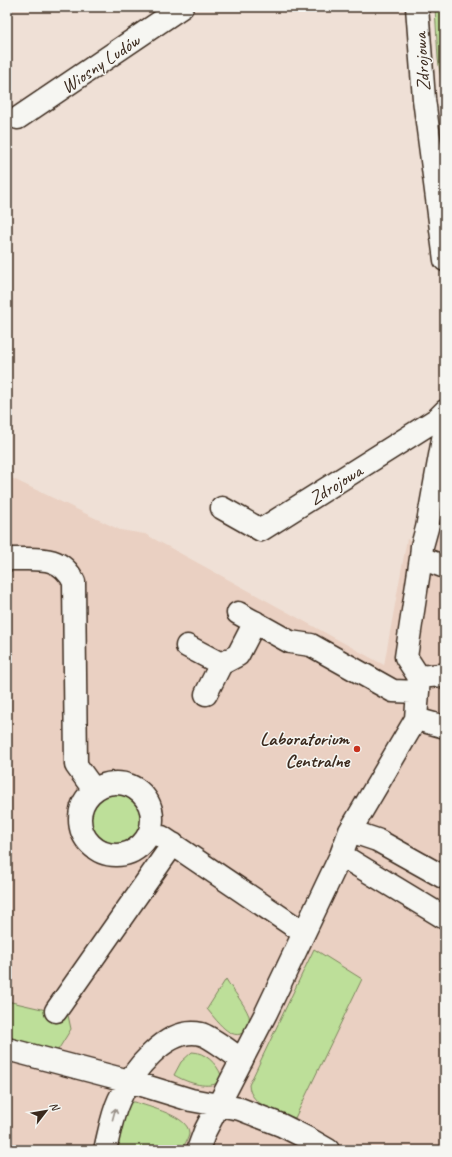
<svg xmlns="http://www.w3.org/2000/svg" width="452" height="1157" font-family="Caveat,sans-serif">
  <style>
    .built { fill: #ead0c2 }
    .green { fill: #bddf99; stroke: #7c845c }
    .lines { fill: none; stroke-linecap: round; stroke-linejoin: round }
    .minor-casing { stroke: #3b2a1e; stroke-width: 25 }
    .minor { stroke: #f6f6f2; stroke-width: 22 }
    .oneway { stroke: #989088 }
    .poi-dot { fill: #c8321e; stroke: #f6f6f2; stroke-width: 1.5 }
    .labels { text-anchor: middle; stroke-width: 3; stroke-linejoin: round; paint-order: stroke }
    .street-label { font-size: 19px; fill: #3b2a1e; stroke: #f6f6f2 }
    .poi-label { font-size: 19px; font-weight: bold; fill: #3b2a1e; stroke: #f6f6f2; text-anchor: end }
  </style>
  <rect width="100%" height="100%" fill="#efe0d6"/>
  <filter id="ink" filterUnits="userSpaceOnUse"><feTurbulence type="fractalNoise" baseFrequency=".025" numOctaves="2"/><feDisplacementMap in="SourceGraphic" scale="8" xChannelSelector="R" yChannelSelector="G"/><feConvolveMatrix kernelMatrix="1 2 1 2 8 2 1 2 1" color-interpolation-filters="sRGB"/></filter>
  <g filter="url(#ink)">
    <path class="built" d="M 7,476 L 120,530 L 145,534 L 384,665 L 407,539 L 422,546 L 427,528 L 445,532 L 445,1150 L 7,1150 Z"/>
    <path class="green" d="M 435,7 L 445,7 L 445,105 L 438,59 Z
      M88 820a27 27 0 1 1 54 0a27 27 0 1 1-54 0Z
      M 314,949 L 362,979 L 295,1118 C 279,1112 250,1106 249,1085 Z
      M 226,979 C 233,991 244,1003 249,1016 C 250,1022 248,1027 245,1031 C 232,1044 215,1018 207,1009 Z
      M 7,1001 L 68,1015 L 71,1029 L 58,1050 L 7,1039 Z
      M 192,1052 C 205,1052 217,1064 221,1075 L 218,1083 C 205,1089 186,1082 174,1075 L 181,1062 Z
      M 128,1102 L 135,1102 C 148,1107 189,1116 189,1133 C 189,1138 184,1145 182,1150 L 113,1150 Z"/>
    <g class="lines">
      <defs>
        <path id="minor" d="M 417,7 L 424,99 L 445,260
          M 18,118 L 182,7
          M 445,428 L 427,528 L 422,546 L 421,558 L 445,567
          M 222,508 L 261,530 L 437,419 L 445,411
          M 7,559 C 36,560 60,553 74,582 L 76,765 L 94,790
          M 238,613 L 290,642 L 311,645 L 393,691 L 418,692
          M 187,646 L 221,664 L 238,655 L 255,622
          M 419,677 L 441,675 L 445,677
          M 206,694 L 221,664
          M 416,719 L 445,727
          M80 819a36 36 0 1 1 72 0a36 36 0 1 1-72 0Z
          M 350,831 L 377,840 L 445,878
          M 162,837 L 304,933
          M 341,855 L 445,918
          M 56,1011 L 173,844
          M 7,1049 L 129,1081 L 191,1100 L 240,1109 L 281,1125 L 309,1139 L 328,1150
          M 105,1150 C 109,1134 112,1115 119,1100 C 131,1073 166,1026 201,1034 C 210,1036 233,1054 242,1060
          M 198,1150 L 205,1131 L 266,1013 L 341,855 L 350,831 L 416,719 L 419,677 L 406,657 L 421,558"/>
      </defs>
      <use href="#minor" class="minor-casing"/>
      <use href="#minor" class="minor"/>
    </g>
    <defs><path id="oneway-shaft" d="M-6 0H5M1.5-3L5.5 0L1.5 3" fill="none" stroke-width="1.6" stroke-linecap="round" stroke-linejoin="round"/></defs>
    <use class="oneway" href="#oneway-shaft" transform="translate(114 1114) rotate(-75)"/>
  </g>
  <circle class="poi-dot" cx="357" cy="749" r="4"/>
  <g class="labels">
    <g class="street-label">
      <text transform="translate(421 62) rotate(-94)" y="7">Zdrojowa</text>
      <text transform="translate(100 63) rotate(-34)" y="7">Wiosny Ludów</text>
      <text transform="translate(335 484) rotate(-32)" y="7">Zdrojowa</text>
    </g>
    <g class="poi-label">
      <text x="349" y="745">Laboratorium<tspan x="349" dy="22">Centralne</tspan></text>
    </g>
  </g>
  <rect width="452" height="1157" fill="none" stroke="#f6f6f2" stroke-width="24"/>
  <rect x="12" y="12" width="428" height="1133" fill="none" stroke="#3b2a1e" stroke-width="1.5" filter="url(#ink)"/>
  <g transform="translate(46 1111) rotate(59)" stroke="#f6f6f2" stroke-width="3" paint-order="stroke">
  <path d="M0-3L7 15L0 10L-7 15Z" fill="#3b2a1e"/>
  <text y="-6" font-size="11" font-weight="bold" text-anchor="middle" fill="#3b2a1e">N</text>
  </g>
</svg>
